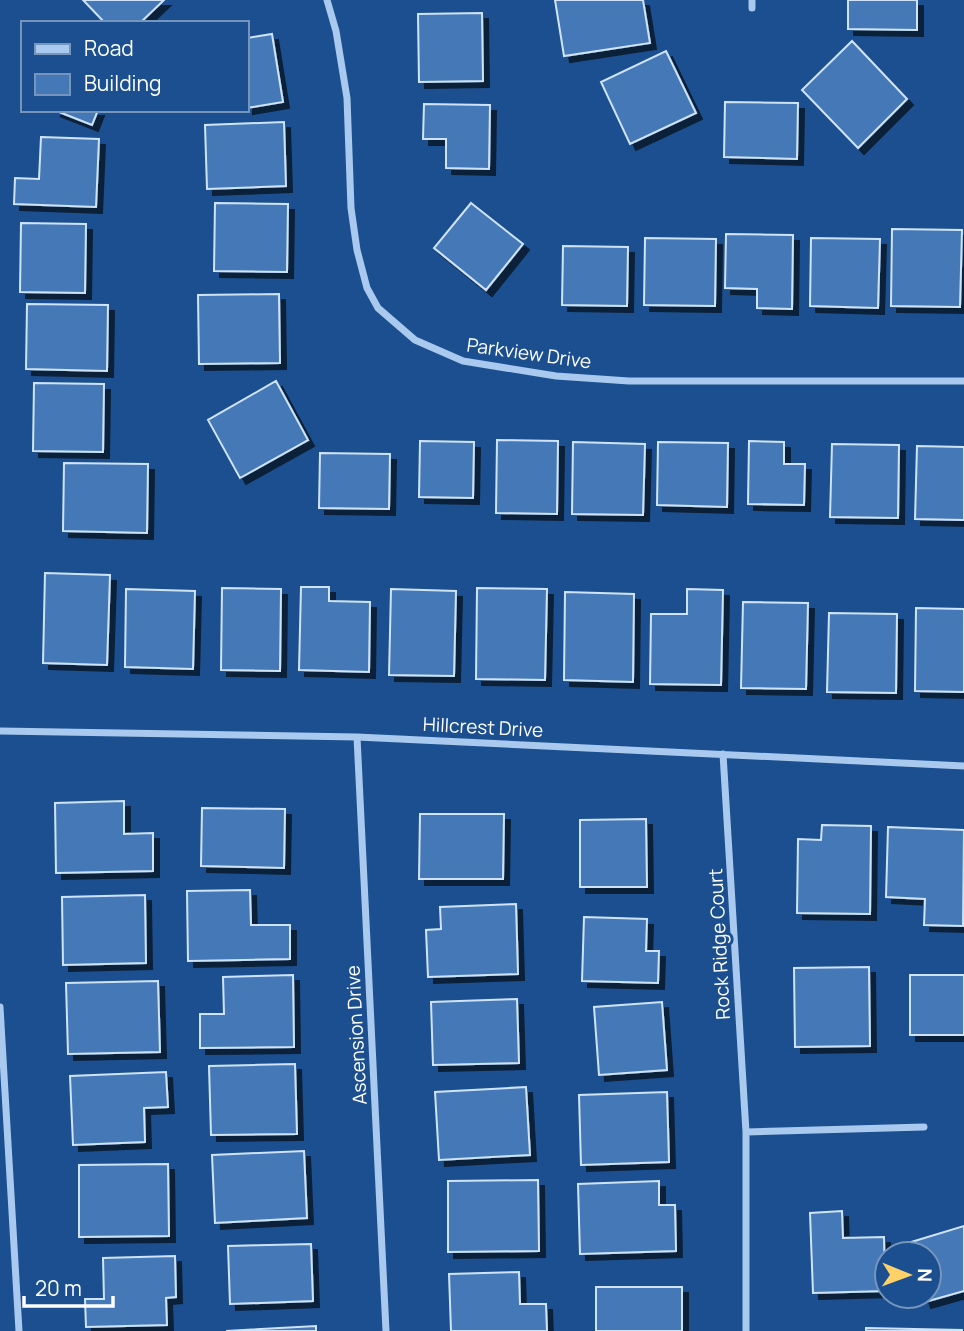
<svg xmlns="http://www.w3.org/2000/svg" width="964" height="1331" font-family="Manrope,sans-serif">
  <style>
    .building { fill: #4478b7; stroke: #cfe3fa; stroke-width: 2; filter: url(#shadow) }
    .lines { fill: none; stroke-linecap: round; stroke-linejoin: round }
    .minor { stroke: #a9c9ee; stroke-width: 7 }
    .labels { text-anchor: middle; stroke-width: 6; stroke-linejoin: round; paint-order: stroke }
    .street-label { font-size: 19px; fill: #fff; stroke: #1b4f8f }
  </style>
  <defs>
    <filter id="shadow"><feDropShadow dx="6" dy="6" stdDeviation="0" flood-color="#0009"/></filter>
  </defs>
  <rect width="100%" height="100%" fill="#1b4f8f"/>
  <path class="building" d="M 83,0 L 164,0 L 140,23 L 105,23 Z
    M 555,0 L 643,0 L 650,43 L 564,56 Z
    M 848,0 L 917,0 L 917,30 L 848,29 Z
    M 482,13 L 483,81 L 419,82 L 418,14 Z
    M 272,34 L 283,102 L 247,108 L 247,38 Z
    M 852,41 L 907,99 L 858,148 L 802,90 Z
    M 666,51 L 696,113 L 630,144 L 601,82 Z
    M 725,102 L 798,103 L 797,159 L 724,157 Z
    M 424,104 L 490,105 L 489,169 L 446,168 L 446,139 L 423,139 Z
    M 54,110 L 98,110 L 92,125 Z
    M 284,122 L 286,186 L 207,189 L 205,125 Z
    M 41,137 L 99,139 L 96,207 L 14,204 L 15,178 L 39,179 Z
    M 215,203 L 288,204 L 287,272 L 214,271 Z
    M 471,203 L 523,244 L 486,290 L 434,248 Z
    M 21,223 L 86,224 L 85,293 L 20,292 Z
    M 892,229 L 962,230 L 960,307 L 891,306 Z
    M 726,234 L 793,235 L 792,309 L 757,308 L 757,289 L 725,288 Z
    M 645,238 L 716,239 L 715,306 L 644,305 Z
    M 811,238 L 880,239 L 878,308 L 810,306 Z
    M 563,246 L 628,247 L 627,306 L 562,305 Z
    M 279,294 L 280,363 L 199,364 L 198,295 Z
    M 27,304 L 108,305 L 107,371 L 26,369 Z
    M 276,381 L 308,440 L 240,478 L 208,420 Z
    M 34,383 L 104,384 L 103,452 L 33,451 Z
    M 497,440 L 558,441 L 557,514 L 496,513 Z
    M 420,441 L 474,442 L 473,498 L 419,497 Z
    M 749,441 L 784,442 L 784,464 L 805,464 L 804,505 L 748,504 Z
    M 573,442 L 645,444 L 643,515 L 572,514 Z
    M 658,442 L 728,443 L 727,507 L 657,505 Z
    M 832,444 L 899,445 L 898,518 L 830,517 Z
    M 917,446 L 964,447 L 964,520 L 915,519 Z
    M 320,453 L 390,454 L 389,509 L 319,508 Z
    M 64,463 L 148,464 L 147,533 L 63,531 Z
    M 45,573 L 110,575 L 107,665 L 43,663 Z
    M 301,587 L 329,587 L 329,601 L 370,602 L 369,672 L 299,670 Z
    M 222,588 L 281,589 L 280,671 L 221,670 Z
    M 477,588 L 547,589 L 545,680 L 476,679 Z
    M 126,589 L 195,591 L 193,669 L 125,667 Z
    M 391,589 L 456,591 L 454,676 L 389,675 Z
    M 687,589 L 723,590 L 721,685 L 650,684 L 651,614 L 687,614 Z
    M 565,592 L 634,594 L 633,682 L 564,680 Z
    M 743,602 L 808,603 L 806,689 L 741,688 Z
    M 916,608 L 964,609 L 964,692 L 915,691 Z
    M 829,613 L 897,614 L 896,693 L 827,692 Z
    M 124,801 L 124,834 L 153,833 L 153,871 L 56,873 L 55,803 Z
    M 202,808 L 285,809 L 284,868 L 201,866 Z
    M 420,814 L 504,814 L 503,879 L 419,879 Z
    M 646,819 L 647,887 L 580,887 L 580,820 Z
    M 822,825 L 871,826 L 870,914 L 797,913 L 798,839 L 821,840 Z
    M 888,827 L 964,830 L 963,926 L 924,925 L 925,899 L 886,897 Z
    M 250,890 L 251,925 L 290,925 L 290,959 L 188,961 L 187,891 Z
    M 145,895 L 146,963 L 63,965 L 62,897 Z
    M 516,904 L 518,974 L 428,977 L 426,930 L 441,929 L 440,907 Z
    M 584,917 L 647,919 L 646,951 L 659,951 L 658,983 L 582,981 Z
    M 869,967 L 870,1046 L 795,1047 L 794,968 Z
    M 293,975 L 294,1047 L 200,1048 L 200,1014 L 224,1014 L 223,977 Z
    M 910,975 L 964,975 L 964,1035 L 910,1035 Z
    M 158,981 L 160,1052 L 68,1054 L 66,983 Z
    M 517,999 L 519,1063 L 433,1065 L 431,1002 Z
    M 662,1002 L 667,1070 L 599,1075 L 594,1007 Z
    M 295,1064 L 297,1134 L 211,1135 L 209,1066 Z
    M 166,1072 L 168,1107 L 144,1108 L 145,1142 L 73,1145 L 70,1076 Z
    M 526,1087 L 530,1155 L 439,1160 L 435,1092 Z
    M 667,1092 L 669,1162 L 581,1165 L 579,1095 Z
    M 304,1151 L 307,1218 L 215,1223 L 212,1155 Z
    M 168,1164 L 169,1236 L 79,1237 L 79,1165 Z
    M 538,1180 L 539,1251 L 448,1252 L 448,1181 Z
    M 659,1181 L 659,1205 L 675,1205 L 676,1251 L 580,1254 L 578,1184 Z
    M 842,1211 L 843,1238 L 884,1237 L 885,1291 L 813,1293 L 810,1213 Z
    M 964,1226 L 964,1291 L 925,1302 L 923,1296 L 929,1296 L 929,1254 L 911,1254 L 908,1243 Z
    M 311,1244 L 313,1301 L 230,1304 L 228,1246 Z
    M 175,1256 L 176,1297 L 166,1298 L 167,1325 L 86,1327 L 85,1299 L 104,1299 L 103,1258 Z
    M 519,1272 L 520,1304 L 546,1304 L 547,1331 L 451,1331 L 449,1274 Z
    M 596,1287 L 682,1287 L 682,1331 L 596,1331 Z
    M 316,1326 L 316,1331 L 226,1331 Z
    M 866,1328 L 962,1330 L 962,1331 L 866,1331 Z"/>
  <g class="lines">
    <path class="minor" d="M 327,0 L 336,31 L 347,98 L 351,208 L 357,250 L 367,288 L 378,308 L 415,340 L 463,361 L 556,376 L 629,381 L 964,381
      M 752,0 L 752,8
      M 0,731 L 357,737 L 964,766
      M 357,737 L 386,1331
      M 723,754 L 746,1132 L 746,1331
      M 0,1007 L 19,1331
      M 746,1132 L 924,1127"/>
  </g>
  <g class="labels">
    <g class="street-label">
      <text transform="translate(529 353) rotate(8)" y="7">Parkview Drive</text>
      <text transform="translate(483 727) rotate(3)" y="7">Hillcrest Drive</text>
      <text transform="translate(719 944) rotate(-93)" y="7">Rock Ridge Court</text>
      <text transform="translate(356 1035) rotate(-93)" y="7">Ascension Drive</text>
    </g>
  </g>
  <rect x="21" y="21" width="228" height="91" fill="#1b4f8f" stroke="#7695bc" stroke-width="2"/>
  <rect x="35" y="44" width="35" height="10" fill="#a9c9ee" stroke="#7695bc" stroke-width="2"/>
  <text x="84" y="56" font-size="21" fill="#ffffff">Road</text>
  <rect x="35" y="74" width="35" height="21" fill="#4478b7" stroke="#7695bc" stroke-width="2"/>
  <text x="84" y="91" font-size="21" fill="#ffffff">Building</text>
  <g transform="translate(908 1275) rotate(91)"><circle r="33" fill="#1b4f8f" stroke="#7695bc" stroke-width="2"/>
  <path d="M0-5L12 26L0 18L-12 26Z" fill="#ffd166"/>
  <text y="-10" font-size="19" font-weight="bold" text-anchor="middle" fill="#ffffff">N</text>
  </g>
  <path d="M24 1296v10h89v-10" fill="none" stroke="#ffffff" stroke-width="3.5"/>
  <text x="35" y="1296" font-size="21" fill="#ffffff" stroke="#1b4f8f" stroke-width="5" paint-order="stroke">20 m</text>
</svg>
